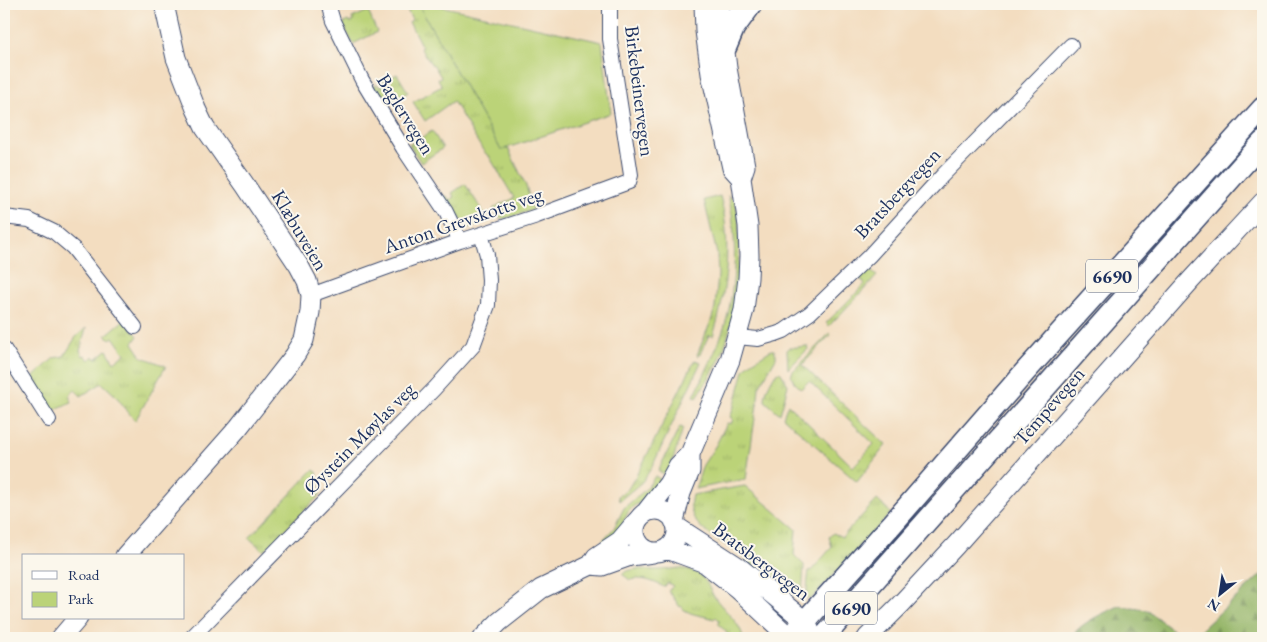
<svg xmlns="http://www.w3.org/2000/svg" width="1267" height="642" font-family="'EB Garamond',serif">
  <style>
    .grass { fill: url(#grass-tufts); stroke: #6b816b }
    .forest { fill: url(#forest-firs); stroke: #587263 }
    .park { fill: #bbd378; stroke: #6b816b }
    .lines { fill: none; stroke-linecap: round; stroke-linejoin: round }
    .street-casing { stroke: #3b496d; stroke-width: 16 }
    .secondary-casing { stroke: #3b496d; stroke-width: 21 }
    .primary-casing { stroke: #3b496d; stroke-width: 24 }
    .highway-casing { stroke: #3b496d; stroke-width: 28 }
    .street { stroke: #fff; stroke-width: 14 }
    .secondary { stroke: #fff; stroke-width: 19 }
    .primary { stroke: #fff; stroke-width: 21 }
    .highway { stroke: #fff; stroke-width: 25 }
    .labels { text-anchor: middle; stroke-width: 4; stroke-linejoin: round; paint-order: stroke }
    .shield { fill: #fbf7ec; stroke: #5e6b89; stroke-width: 1 }
    .shield-label { font-size: 19px; font-weight: bold; fill: #1b2f5e }
    .street-label { font-size: 20px; fill: #1b2f5e; stroke: #fbf7ec }
  </style>
  <defs>
    <pattern id="grass-tufts" width="24" height="20" patternUnits="userSpaceOnUse" patternTransform="scale(1.25)"><rect width="24" height="20" fill="#bbd378"/><path d="M3 7l-1-3M5 7V3M7 7l1-3M15 17l-1-3M17 17v-4M19 17l1-3" fill="none" stroke="#a0b56a"/></pattern>
    <pattern id="forest-firs" width="22" height="20" patternUnits="userSpaceOnUse" patternTransform="scale(1.25)"><rect width="22" height="20" fill="#94b568"/><path d="M5 1l3.5 6h-7zM16 11l3.5 6h-7z" fill="#789459"/></pattern>
  </defs>
  <rect width="100%" height="100%" fill="#fbf7ec"/>
  <filter id="ink" filterUnits="userSpaceOnUse"><feTurbulence type="fractalNoise" baseFrequency=".02" numOctaves="2"/><feDisplacementMap in="SourceGraphic" scale="10" xChannelSelector="R" yChannelSelector="G"/><feConvolveMatrix kernelMatrix="1 2 1 2 8 2 1 2 1" color-interpolation-filters="sRGB"/></filter>
  <filter id="wash" filterUnits="userSpaceOnUse"><feTurbulence type="fractalNoise" baseFrequency=".0096" numOctaves="4" result="noise"/><feDisplacementMap in="SourceGraphic" scale="20" xChannelSelector="R" yChannelSelector="G"/><feGaussianBlur stdDeviation="1.12" result="paint"/><feColorMatrix in="noise" values="0 0 0 0 0 0 0 0 0 0 0 0 0 0 0 0 0 1.4 0 .05"/><feComposite in="paint" operator="in"/></filter>
  <g filter="url(#wash)">
    <rect width="100%" height="100%" fill="#f3ddc0"/>
    <path class="grass" d="M 404,4 L 418,4 L 501,150 L 508,148 L 526,186 L 533,210 L 504,219 L 499,217 L 493,209 L 502,203 L 503,204 L 514,198 L 489,156 L 487,155 L 482,149 L 453,101 L 425,121 L 413,102 L 442,86 L 438,79 L 441,77 L 433,64 L 432,65 L 420,48 L 422,47 L 409,22 L 412,20 Z
      M 368,11 L 377,32 L 353,44 L 343,25 L 344,23 L 348,21 L 350,23 L 353,22 L 352,18 Z
      M 397,74 L 408,92 L 391,103 L 383,105 L 373,86 L 375,85 L 378,85 L 380,87 L 384,85 L 382,82 Z
      M 432,131 L 443,148 L 421,163 L 409,144 L 414,142 L 417,146 L 421,143 L 418,140 Z
      M 465,184 L 489,221 L 468,228 L 444,197 L 445,195 L 451,200 L 454,197 L 452,193 Z
      M 728,195 L 735,201 C 739,214 739,229 739,243 C 739,282 735,324 719,361 C 713,373 704,385 697,397 L 694,396 C 705,373 717,350 725,325 C 736,289 738,232 728,195 Z
      M 720,196 C 732,240 727,293 713,336 L 709,335 L 699,356 L 697,355 L 711,321 L 715,308 L 718,275 L 717,254 L 704,200 Z
      M 868,271 L 872,272 L 877,276 L 829,326 L 826,323 L 865,284 L 859,277 L 863,272 Z
      M 124,320 L 138,336 L 133,343 L 139,352 L 140,356 L 166,366 L 135,421 L 116,396 L 102,383 L 81,396 L 75,390 L 69,396 L 72,402 L 51,411 L 31,379 L 54,358 L 64,356 L 76,337 L 86,328 L 80,351 L 83,356 L 85,355 L 89,360 L 94,356 L 96,359 L 107,350 L 114,362 L 125,354 L 113,337 L 110,339 L 106,335 Z
      M 830,333 L 831,334 L 802,365 L 886,445 L 857,482 L 783,417 L 788,404 L 853,467 L 874,444 L 809,381 L 801,389 L 794,382 L 791,376 L 793,371 Z
      M 807,346 L 808,349 L 788,369 L 787,350 L 789,348 Z
      M 771,350 L 774,350 L 776,354 L 776,358 L 759,387 L 758,398 L 746,479 L 695,489 L 703,465 L 716,445 L 727,423 L 731,424 L 733,419 L 730,417 L 735,404 L 744,370 L 749,364 Z
      M 695,360 L 701,362 L 652,467 L 642,482 L 619,501 L 618,496 L 628,489 L 641,467 Z
      M 778,372 L 781,373 L 788,385 L 780,414 L 765,401 C 765,390 771,379 778,372 Z
      M 680,427 L 683,428 L 673,460 L 666,475 L 658,471 Z
      M 313,470 L 317,472 L 320,495 L 264,551 L 249,538 Z
      M 655,476 L 663,481 L 647,498 L 634,506 L 628,512 L 621,528 L 606,544 L 603,540 L 614,528 L 624,508 L 647,488 Z
      M 745,486 L 796,529 L 794,555 L 804,565 L 802,597 C 776,590 756,567 736,551 C 725,543 705,534 698,524 C 691,516 689,506 692,495 Z
      M 877,500 L 891,513 L 811,599 L 806,598 L 809,570 L 811,571 L 832,547 L 829,537 L 833,533 L 842,537 Z
      M 679,568 C 688,569 696,571 703,578 C 708,583 710,589 713,595 C 722,609 738,620 743,636 L 737,638 L 729,638 L 726,632 L 718,623 L 720,621 L 716,617 L 714,619 C 703,615 693,616 683,609 L 683,608 L 681,606 L 680,607 C 676,602 673,596 668,591 L 673,586 L 668,583 L 664,587 C 652,581 642,577 630,580 L 622,574 C 633,566 646,570 658,570 C 665,570 672,569 679,568 Z"/>
    <path class="forest" d="M 1263,573 L 1263,638 L 1192,638 Z
      M 1119,606 L 1147,610 L 1183,638 L 1071,638 C 1079,623 1104,613 1119,606 Z"/>
    <path class="park" d="M 418,4 L 431,4 L 602,42 L 611,113 L 501,150 Z"/>
  </g>
  <g filter="url(#ink)">
    <g class="lines">
      <defs>
        <path id="street" d="M 328,4 L 333,21 L 362,80 L 403,148 L 446,212 L 460,241
          M 4,217 L 29,220 L 54,232 L 73,248 L 135,327
          M 311,295 L 460,241 L 537,216 L 629,182 L 631,175 L 610,39 L 610,4
          M 737,337 L 758,339 L 776,334 L 784,331 L 810,313 L 869,256 L 942,176 L 1071,45
          M 4,349 L 49,420
          M 191,638 L 435,388 L 473,346 L 488,305 L 489,280 L 487,255 L 481,234"/>
        <path id="secondary" d="M 704,4 L 705,31 L 711,74 L 732,168 L 741,178
          M635 531a21 21 0 1 1 42 0a21 21 0 1 1-42 0Z
          M 646,512 L 668,484 L 678,466 L 690,454
          M 674,521 L 681,493 L 690,471 L 690,454 L 730,360 L 744,310 L 748,278 L 749,256 L 748,226 L 741,178 L 745,166 L 727,68 L 719,4
          M 677,527 L 740,568 L 806,622 L 813,638
          M 667,549 L 705,563 L 738,589 L 790,638
          M 125,556 L 238,428 L 295,355 L 304,340 L 310,312 L 311,295 L 307,281 L 299,266 L 245,185 L 205,128 L 196,109 L 176,58 L 164,4
          M 591,565 L 596,557 L 620,541 L 637,521
          M 61,638 L 78,618
          M 483,638 L 499,622 L 541,589 L 591,565 L 602,566 L 630,556 L 653,553
          M 867,638 L 901,604 L 956,545 L 1191,280 L 1263,202"/>
        <path id="primary" d="M 790,638 L 894,522 L 1024,373 L 1263,108
          M 823,638 L 1263,142"/>
        <path id="highway" d="M 724,46 L 732,27 L 749,4"/>
      </defs>
      <use href="#street" class="street-casing"/>
      <use href="#secondary" class="secondary-casing"/>
      <use href="#primary" class="primary-casing"/>
      <use href="#highway" class="highway-casing"/>
      <use href="#street" class="street"/>
      <use href="#secondary" class="secondary"/>
      <use href="#primary" class="primary"/>
      <use href="#highway" class="highway"/>
    </g>
  </g>
  <g class="labels">
    <g class="shield">
      <rect x="1086" y="259.5" width="52" height="33" rx="4"/>
      <rect x="825" y="591.5" width="52" height="33" rx="4"/>
    </g>
    <g class="shield-label">
      <text x="1112" y="283">6690</text>
      <text x="851" y="615">6690</text>
    </g>
    <g class="street-label">
      <text transform="translate(640 91) rotate(83)" y="7">Birkebeinervegen</text>
      <text transform="translate(406 114) rotate(58)" y="7">Baglervegen</text>
      <text transform="translate(897 193) rotate(-47)" y="7">Bratsbergvegen</text>
      <text transform="translate(463 220) rotate(-19)" y="7">Anton Grevskotts veg</text>
      <text transform="translate(300 230) rotate(59)" y="7">Klæbuveien</text>
      <text transform="translate(1049 406) rotate(-49)" y="7">Tempevegen</text>
      <text transform="translate(359 438) rotate(-45)" y="7">Øystein Møylas veg</text>
      <text transform="translate(762 561) rotate(37)" y="7">Bratsbergvegen</text>
    </g>
  </g>
  <rect width="1267" height="642" fill="none" stroke="#fbf7ec" stroke-width="20"/>
  <rect x="22" y="554" width="162" height="65" fill="#fbf7ec" stroke="#a1a7b3"/>
  <rect x="32" y="571" width="25" height="8" fill="#ffffff" stroke="#a1a7b3"/>
  <text x="68" y="580" font-size="15" fill="#1b2f5e">Road</text>
  <rect x="32" y="592" width="25" height="15" fill="#bbd378" stroke="#a1a7b3"/>
  <text x="68" y="604" font-size="15" fill="#1b2f5e">Park</text>
  <g transform="translate(1220 594) rotate(210)" stroke="#fbf7ec" stroke-width="4" paint-order="stroke">
  <path d="M0-4L9 19L0 12L-9 19Z" fill="#1b2f5e"/>
  <text y="-8" font-size="14" font-weight="bold" text-anchor="middle" fill="#1b2f5e">N</text>
  </g>
</svg>
